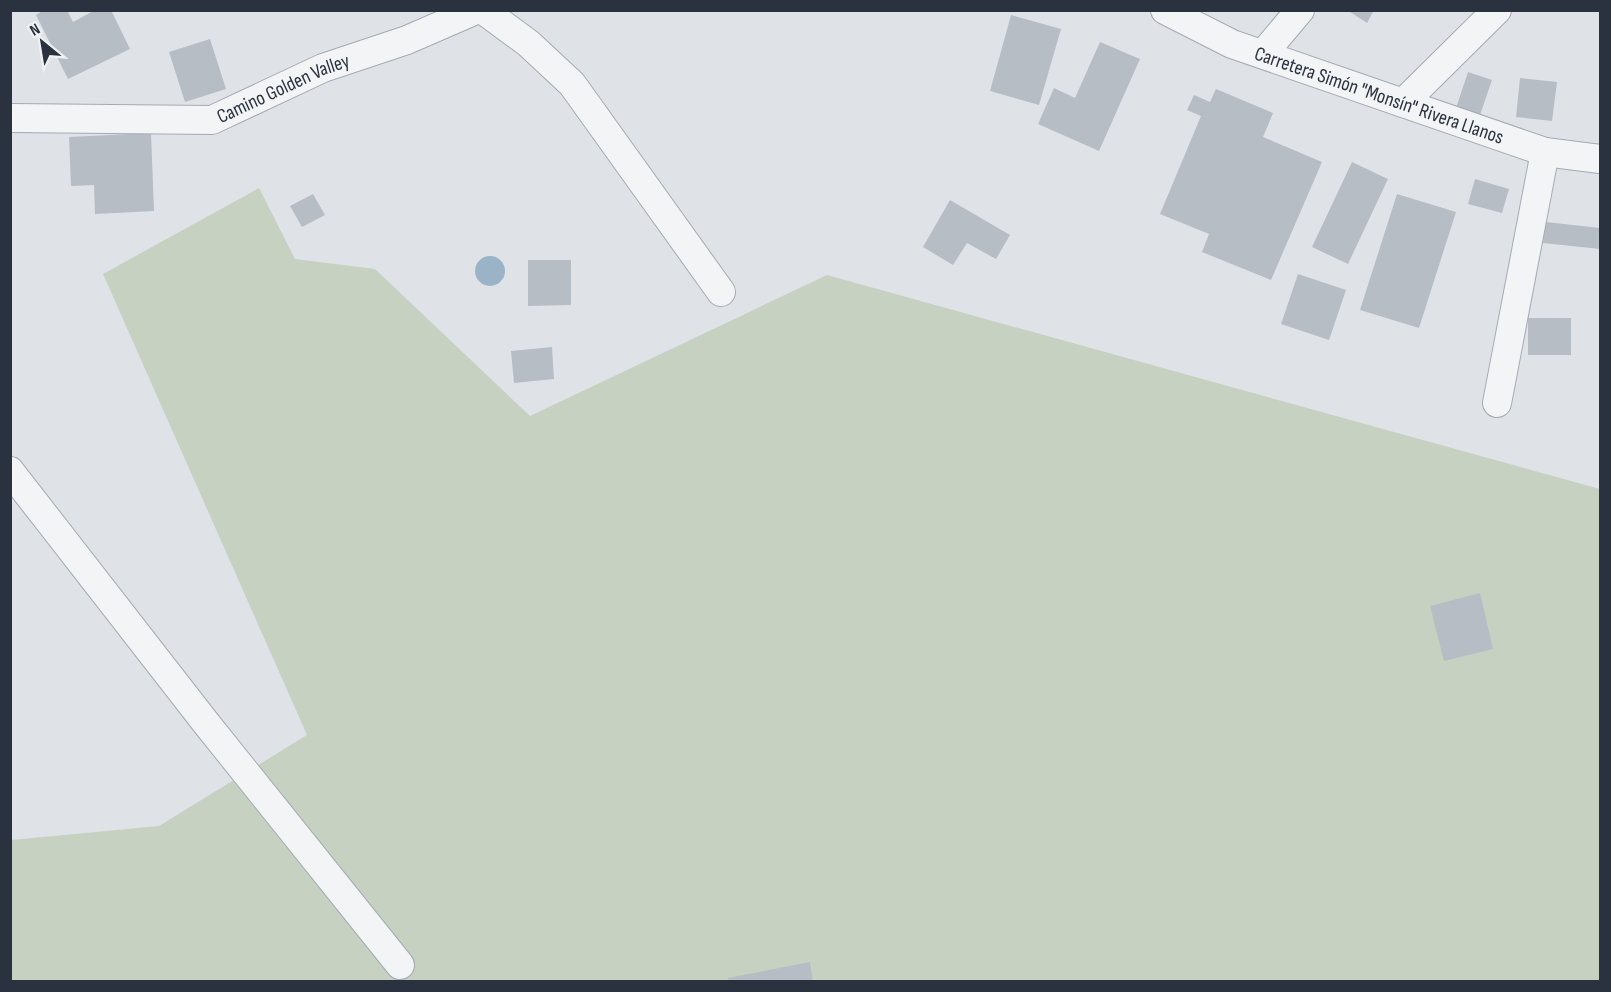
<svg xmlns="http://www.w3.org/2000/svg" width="1611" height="992" font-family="'Sofia Sans Condensed',sans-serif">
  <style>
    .green { fill: #c6d1c1 }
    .water { fill: #9bb3c7 }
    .building { fill: #b7bdc4 }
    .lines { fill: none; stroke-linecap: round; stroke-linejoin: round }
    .minor-casing { stroke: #a5aab2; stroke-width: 30 }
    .minor { stroke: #f2f4f6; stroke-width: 28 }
    .labels { text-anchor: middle; stroke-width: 4.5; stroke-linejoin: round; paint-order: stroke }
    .street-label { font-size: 20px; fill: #29323e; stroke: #eff2f5 }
  </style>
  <rect width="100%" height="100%" fill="#dfe3e8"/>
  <path class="green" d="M 259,188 L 295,259 L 375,269 L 530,416 L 827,275 L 1600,489 L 1600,981 L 11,982 L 11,840 L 159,826 L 307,735 L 103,274 Z"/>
  <path class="water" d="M475 271a15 15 0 1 1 30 0a15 15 0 1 1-30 0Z"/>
  <path class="building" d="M 44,10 L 67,10 L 73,22 L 95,10 L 111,10 L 130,49 L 68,79 L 36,15 Z
    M 1347,10 L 1374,10 L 1367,23 Z
    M 1011,15 L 1061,29 L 1039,105 L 990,91 Z
    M 210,39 L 226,89 L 185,102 L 169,52 Z
    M 1100,42 L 1140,59 L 1099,151 L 1038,124 L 1054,88 L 1075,98 Z
    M 1468,72 L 1492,80 L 1480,115 L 1456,108 Z
    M 1520,78 L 1557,82 L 1552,121 L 1516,117 Z
    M 1216,89 L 1273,113 L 1263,137 L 1322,162 L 1271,280 L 1202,252 L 1209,234 L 1160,214 L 1201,116 L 1187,110 L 1194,95 L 1210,102 Z
    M 151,133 L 154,211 L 95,214 L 94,185 L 71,186 L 69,137 Z
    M 1352,162 L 1388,179 L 1348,264 L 1312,247 Z
    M 1475,179 L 1509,189 L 1502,213 L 1468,204 Z
    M 313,194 L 325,215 L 302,227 L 290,206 Z
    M 1397,194 L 1456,212 L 1419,328 L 1360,310 Z
    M 950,200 L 1010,235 L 996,259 L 967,243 L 953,265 L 923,247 Z
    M 1546,222 L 1600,228 L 1600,249 L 1543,243 Z
    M 528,260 L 571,260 L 571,305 L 528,306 Z
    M 1298,274 L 1346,290 L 1329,340 L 1281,324 Z
    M 1528,318 L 1571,318 L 1571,355 L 1528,355 Z
    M 552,347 L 554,379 L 514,383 L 511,351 Z
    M 1480,593 L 1493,649 L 1444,661 L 1430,606 Z
    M 810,962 L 813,982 L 729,982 L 728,978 Z"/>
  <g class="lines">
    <defs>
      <g id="minor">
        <path d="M 483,10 L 528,43 L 572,84 L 721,292"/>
        <path id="s1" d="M 1165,10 L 1232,44 L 1545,152 L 1600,159"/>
        <path d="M 1263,54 L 1300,10"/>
        <path d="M 1403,103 L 1497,10"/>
        <path id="s2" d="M 10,118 L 212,120 L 323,68 L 407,40 L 476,10"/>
        <path d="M 1497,403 L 1545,152"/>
        <path d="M 10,471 L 206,723 L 400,965"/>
      </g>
    </defs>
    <use href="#minor" class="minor-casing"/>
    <use href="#minor" class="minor"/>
  </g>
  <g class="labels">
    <g class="street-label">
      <text dy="7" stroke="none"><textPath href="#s2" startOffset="280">Camino Golden Valley</textPath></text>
      <text dy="7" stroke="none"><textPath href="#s1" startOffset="231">Carretera Simón "Monsín" Rivera Llanos</textPath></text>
    </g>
  </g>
  <rect width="1611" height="992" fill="none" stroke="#29323e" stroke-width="24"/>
  <g transform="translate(42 42) rotate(330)" stroke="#eff2f5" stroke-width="4.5" paint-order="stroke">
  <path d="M0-4.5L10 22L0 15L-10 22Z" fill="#29323e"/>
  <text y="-9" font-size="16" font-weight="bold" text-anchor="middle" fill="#29323e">N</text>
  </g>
</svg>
